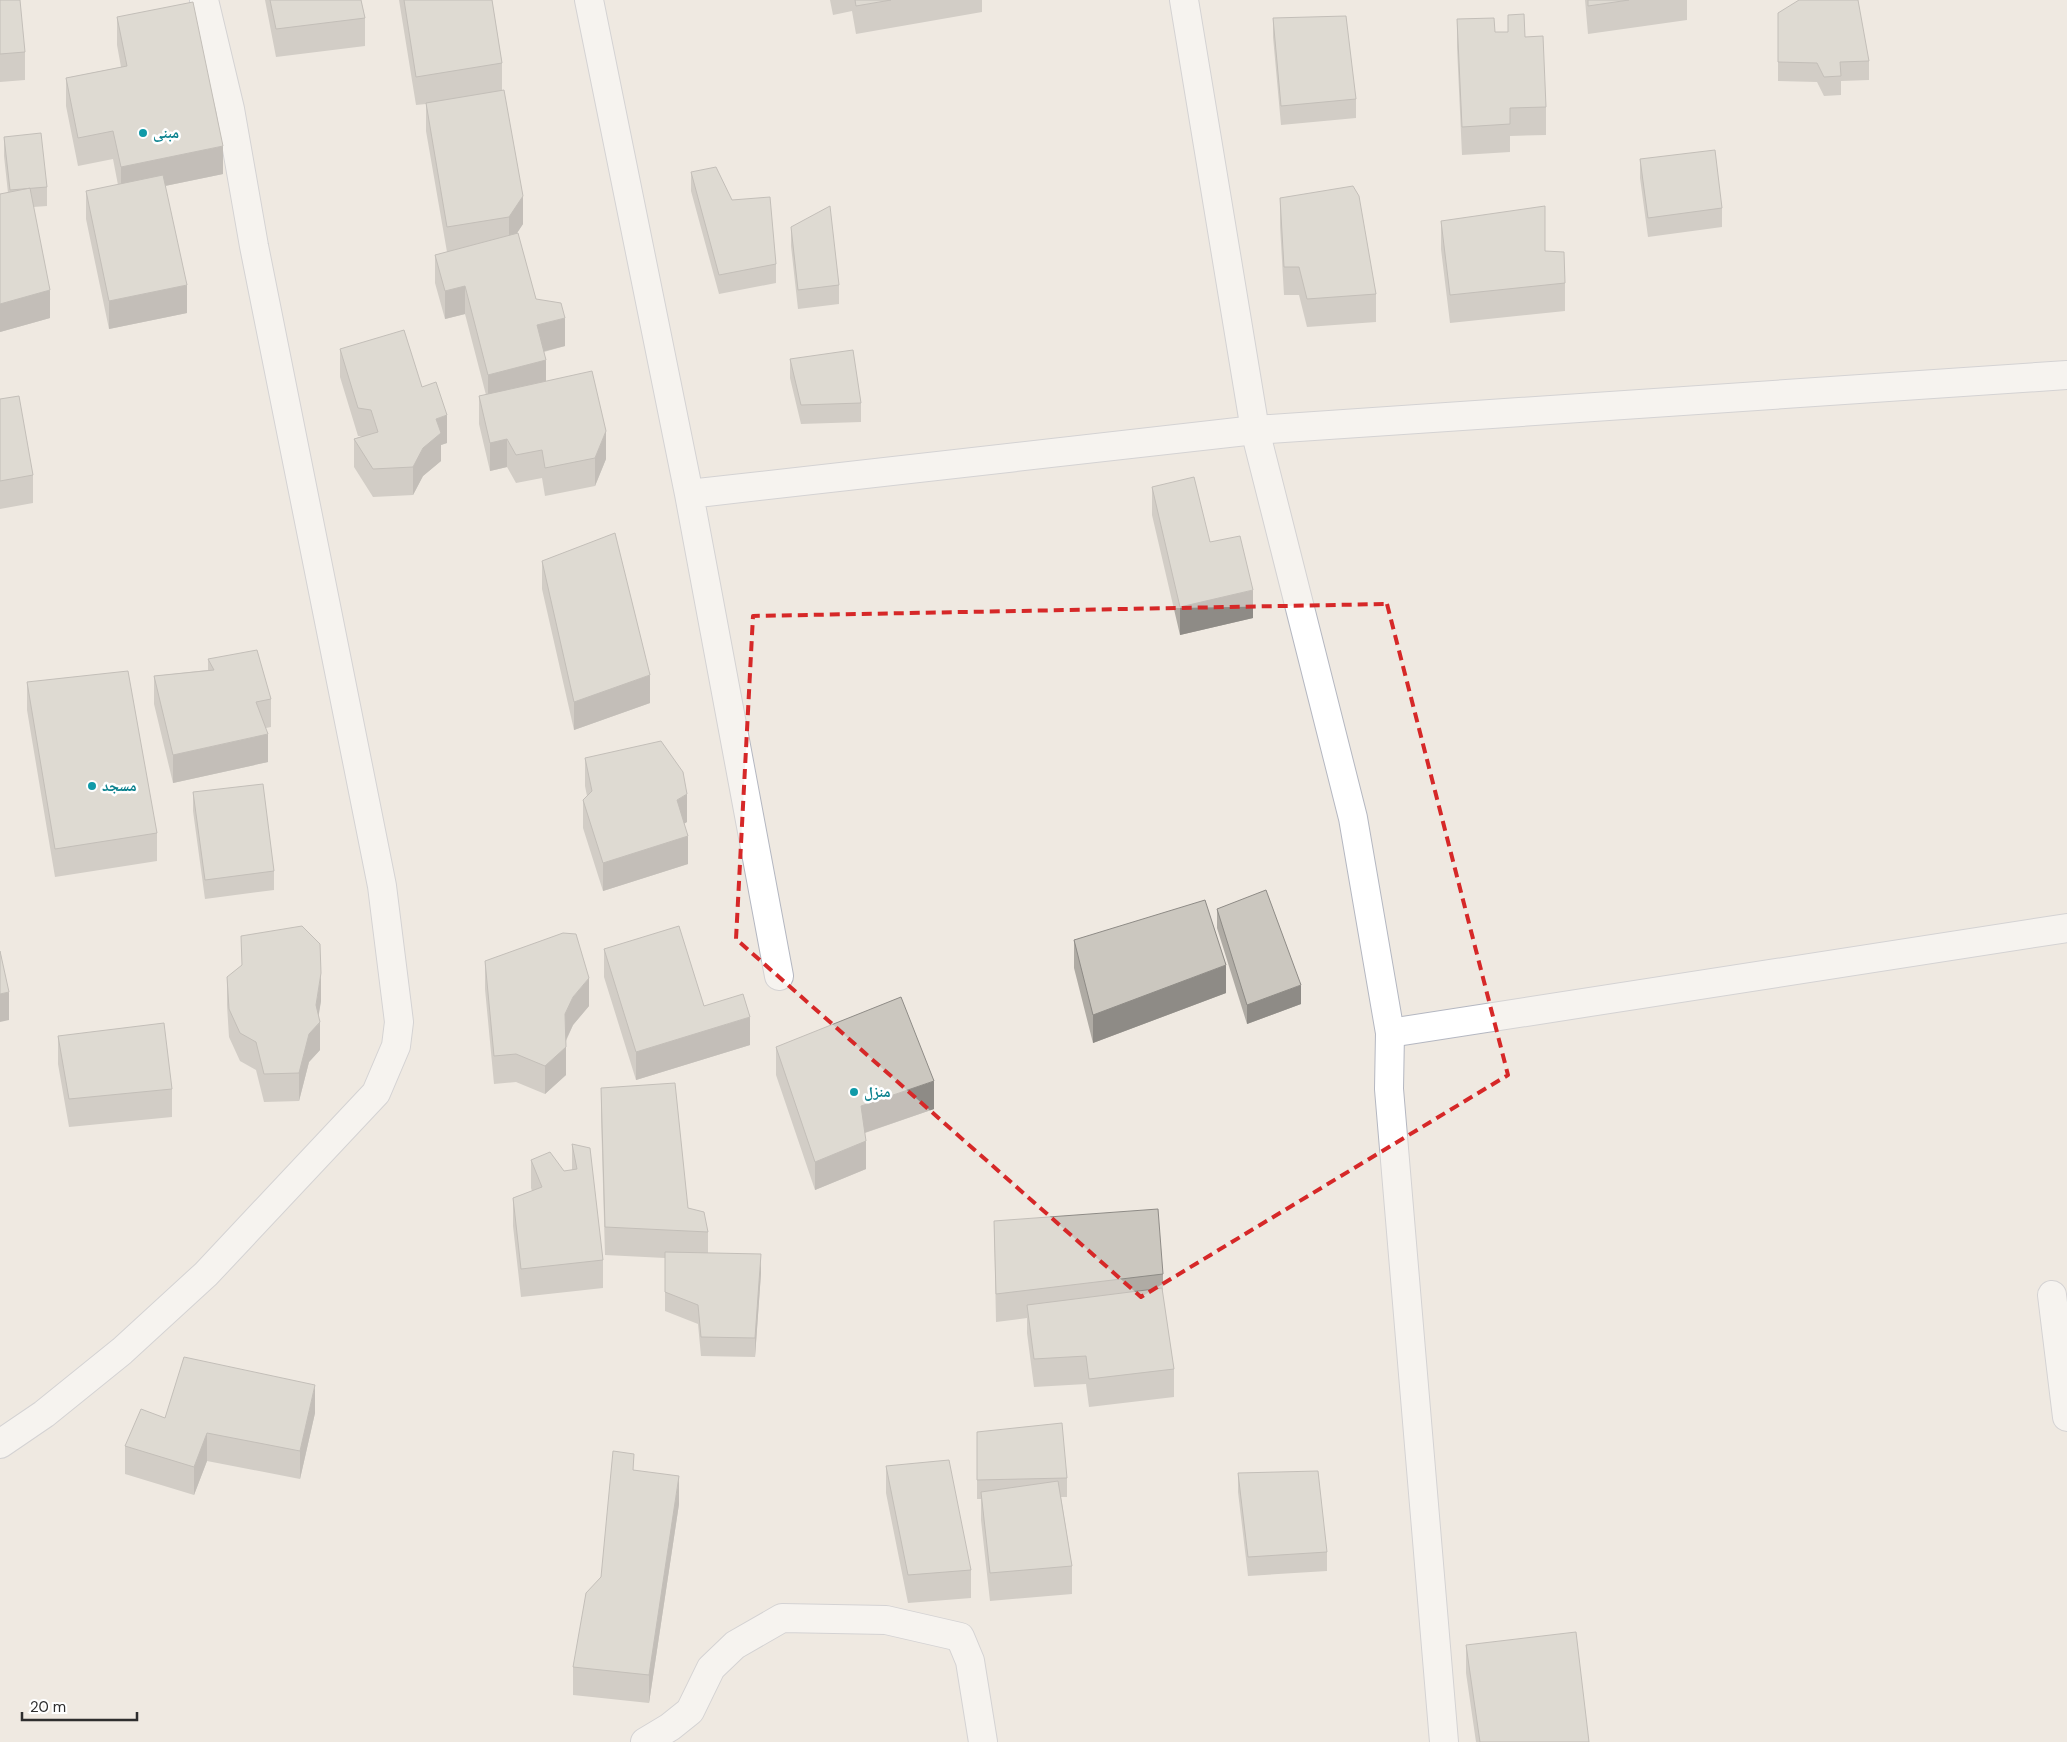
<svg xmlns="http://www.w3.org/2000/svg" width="2067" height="1742" font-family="'DM Sans','Noto Naskh Arabic',sans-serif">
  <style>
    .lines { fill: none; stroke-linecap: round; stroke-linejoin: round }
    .minor-casing { stroke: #b4b7c1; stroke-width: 30 }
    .tertiary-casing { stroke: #b4b7c1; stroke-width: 30 }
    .minor { stroke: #fff; stroke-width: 28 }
    .tertiary { stroke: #fff; stroke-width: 28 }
    .wall { fill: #afaba4 }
    .shaded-wall { fill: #8e8b86 }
    .building { fill: #cbc7bf; stroke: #8e8b86 }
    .marked { fill: none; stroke: #d62828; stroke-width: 4; stroke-dasharray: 10 6; stroke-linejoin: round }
    .culture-dot { fill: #0f9aa8; stroke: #fff; stroke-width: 2 }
    .labels { text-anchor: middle; stroke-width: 5; stroke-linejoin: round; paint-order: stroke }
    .culture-label { font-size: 15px; font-weight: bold; fill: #0d838f; stroke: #fff; text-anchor: start }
  </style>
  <rect width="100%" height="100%" fill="#efe9e1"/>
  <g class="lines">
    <defs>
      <path id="minor" d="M 589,0 L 689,494 L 779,976
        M 689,494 L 1255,430 L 2067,375
        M 1390,1033 L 2067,928
        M 2052,1295 L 2067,1417
        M 0,1444 L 44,1414 L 122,1351 L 206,1274 L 376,1093 L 396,1046 L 399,1022 L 382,886 L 254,246 L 230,109 L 204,0
        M 645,1742 L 670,1727 L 690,1711 L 711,1668 L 735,1645 L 782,1618 L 886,1620 L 960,1637 L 970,1661 L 983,1742"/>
      <path id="tertiary" d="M 1184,0 L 1255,430 L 1353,818 L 1390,1033 L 1389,1089 L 1444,1742"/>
    </defs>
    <use href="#minor" class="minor-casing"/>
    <use href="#tertiary" class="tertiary-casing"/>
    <use href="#minor" class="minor"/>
    <use href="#tertiary" class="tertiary"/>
  </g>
  <path class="wall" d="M 0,0 L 25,52 L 25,80 L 0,82 Z
    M 265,0 L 361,0 L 365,18 L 365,46 L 276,57 Z
    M 399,0 L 492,0 L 502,63 L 502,90 L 523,224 L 517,233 L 536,299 L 565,346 L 544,352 L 546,381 L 606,459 L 595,486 L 545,496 L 542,478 L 516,483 L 507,467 L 490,471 L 479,424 L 479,396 L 486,395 L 465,314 L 445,319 L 435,283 L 435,255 L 447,252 L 426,131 L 426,104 L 416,105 Z
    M 830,0 L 982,0 L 982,12 L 856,34 L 852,11 L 833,15 Z
    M 1585,0 L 1687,0 L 1687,20 L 1588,34 Z
    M 1778,13 L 1869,61 L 1869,80 L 1841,81 L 1841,95 L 1824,96 L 1817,82 L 1778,81 Z
    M 1508,15 L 1525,37 L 1546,107 L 1546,135 L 1510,136 L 1510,152 L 1462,155 L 1457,47 L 1457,19 L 1495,32 L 1508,32 Z
    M 117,17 L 223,174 L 165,186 L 187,313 L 109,329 L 86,219 L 86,191 L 118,185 L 113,159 L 78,166 L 66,106 L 66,78 L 121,67 L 117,45 Z
    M 1273,18 L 1356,99 L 1356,118 L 1281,125 L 1273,37 Z
    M 4,137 L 47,187 L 47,206 L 33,207 L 50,318 L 0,332 L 0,194 L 8,193 L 4,156 Z
    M 1640,159 L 1722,208 L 1722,227 L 1648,237 L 1640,178 Z
    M 691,172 L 732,200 L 776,264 L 776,283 L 719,294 L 691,191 Z
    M 1280,198 L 1376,294 L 1376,322 L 1307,327 L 1299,295 L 1284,295 L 1280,226 Z
    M 1441,221 L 1545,251 L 1565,283 L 1565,311 L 1450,323 L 1441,249 Z
    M 791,227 L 839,285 L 839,304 L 798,309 L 791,246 Z
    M 340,349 L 422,387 L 447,443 L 441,445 L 441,461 L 423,476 L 413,495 L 373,497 L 354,467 L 354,439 L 362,436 L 358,436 L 340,377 Z
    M 790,359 L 861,403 L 861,422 L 801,424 L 790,378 Z
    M 0,399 L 33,475 L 33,503 L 0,509 Z
    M 1152,487 L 1210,542 L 1253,618 L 1180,635 L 1152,515 Z
    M 542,561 L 650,703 L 574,730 L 542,589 Z
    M 208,659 L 271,699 L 271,727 L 266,728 L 268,762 L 173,783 L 154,704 L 154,676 L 208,670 Z
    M 27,682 L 157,833 L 157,861 L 55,877 L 27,710 Z
    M 585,758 L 687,822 L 684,823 L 688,864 L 603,891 L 583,828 L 583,800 L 587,796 L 585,786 Z
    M 193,792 L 274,871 L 274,890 L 205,899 L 193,811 Z
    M 1217,909 L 1301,1004 L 1247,1024 L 1217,928 Z
    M 1074,940 L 1226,993 L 1093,1043 L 1074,968 Z
    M 604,949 L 704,1006 L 750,1045 L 636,1080 L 604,977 Z
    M 485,961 L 589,1006 L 573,1025 L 566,1041 L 566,1075 L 545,1094 L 516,1082 L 494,1084 L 485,989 Z
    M 227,977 L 321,1001 L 318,1016 L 320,1050 L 309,1062 L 299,1101 L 264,1102 L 256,1070 L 240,1061 L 229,1037 L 227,1005 Z
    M 58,1036 L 172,1089 L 172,1117 L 69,1127 L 58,1064 Z
    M 776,1047 L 934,1109 L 865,1133 L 866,1169 L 815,1190 L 776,1075 Z
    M 601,1088 L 688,1208 L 708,1232 L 708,1253 L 761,1273 L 755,1357 L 701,1356 L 698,1324 L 665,1311 L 665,1258 L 605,1255 L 601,1116 Z
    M 572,1144 L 603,1260 L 603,1288 L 521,1297 L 513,1226 L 513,1198 L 532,1191 L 531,1188 L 531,1160 L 564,1171 L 572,1170 Z
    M 994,1221 L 1163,1274 L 1163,1298 L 1174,1369 L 1174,1397 L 1089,1407 L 1086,1384 L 1034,1387 L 1027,1333 L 1027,1318 L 996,1322 Z
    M 315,1413 L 300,1479 L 207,1461 L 194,1495 L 125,1474 L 125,1446 L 165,1418 Z
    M 977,1432 L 1067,1478 L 1067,1497 L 1061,1497 L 1072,1566 L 1072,1594 L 990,1601 L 981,1520 L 981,1499 L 977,1499 Z
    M 886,1466 L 971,1570 L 971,1598 L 908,1603 L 886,1493 Z
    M 634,1470 L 679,1504 L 649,1703 L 573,1695 L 573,1667 L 601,1577 Z
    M 1238,1473 L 1327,1552 L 1327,1571 L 1248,1576 L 1238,1492 Z
    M 1466,1645 L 1589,1742 L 1476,1742 L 1466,1673 Z"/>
  <path class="shaded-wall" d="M 223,146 L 223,174 L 121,195 L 121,167 Z
    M 523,196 L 523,224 L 509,245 L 509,217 Z
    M 187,285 L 187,313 L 109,329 L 109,301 Z
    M 465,286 L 465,314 L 445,319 L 445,291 Z
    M 50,290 L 50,318 L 0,332 L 0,304 Z
    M 565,318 L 565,346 L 537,353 L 537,325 Z
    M 546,360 L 546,388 L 488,403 L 488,375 Z
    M 447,415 L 447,443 L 441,445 L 441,461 L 423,476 L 413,495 L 413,467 L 436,419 Z
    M 606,431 L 606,459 L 595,486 L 595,458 Z
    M 507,439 L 507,467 L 490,471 L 490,443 Z
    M 1253,590 L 1253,618 L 1180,635 L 1180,607 Z
    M 650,675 L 650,703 L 574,730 L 574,702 Z
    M 268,734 L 268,762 L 173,783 L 173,755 Z
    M 687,794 L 687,822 L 677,828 L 677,800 Z
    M 688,836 L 688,864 L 603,891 L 603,863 Z
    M 1226,965 L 1226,993 L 1093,1043 L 1093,1015 Z
    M 321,973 L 321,1001 L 317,1026 L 320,1022 L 320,1050 L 309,1062 L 299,1101 L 299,1073 L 316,1005 Z
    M 589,978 L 589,1006 L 573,1025 L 565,1042 L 565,1014 L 573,997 Z
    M 1301,985 L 1301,1004 L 1247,1024 L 1247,1005 Z
    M 9,992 L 9,1020 L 0,1022 L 0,994 Z
    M 750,1017 L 750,1045 L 636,1080 L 636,1052 Z
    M 566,1047 L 566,1075 L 545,1094 L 545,1066 Z
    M 934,1081 L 934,1109 L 861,1134 L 861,1106 Z
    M 866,1141 L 866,1169 L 815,1190 L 815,1162 Z
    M 761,1254 L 761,1273 L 755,1357 L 755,1338 Z
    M 315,1385 L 315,1413 L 300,1479 L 300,1451 Z
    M 207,1433 L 207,1461 L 194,1495 L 194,1467 Z
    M 679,1476 L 679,1504 L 649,1703 L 649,1675 Z"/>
  <path class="building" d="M 0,0 L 20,0 L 25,52 L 0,54 Z
    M 270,0 L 361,0 L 365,18 L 276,29 Z
    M 404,0 L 492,0 L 502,63 L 416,77 Z
    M 855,0 L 891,0 L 856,6 Z
    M 1588,0 L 1629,0 L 1588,6 Z
    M 1799,0 L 1858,0 L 1869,61 L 1840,62 L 1841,76 L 1824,77 L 1817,63 L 1778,62 L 1778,13 Z
    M 193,2 L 223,146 L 121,167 L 113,131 L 78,138 L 66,78 L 127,66 L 117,17 Z
    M 1524,14 L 1525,37 L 1543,36 L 1546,107 L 1510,108 L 1510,124 L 1462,127 L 1457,19 L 1494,18 L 1495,32 L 1508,32 L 1508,15 Z
    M 1346,16 L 1356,99 L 1281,106 L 1273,18 Z
    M 504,90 L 523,196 L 509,217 L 447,227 L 426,103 Z
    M 41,133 L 47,187 L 10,190 L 4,137 Z
    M 1715,150 L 1722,208 L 1648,218 L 1640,159 Z
    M 716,167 L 732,200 L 770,197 L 776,264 L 719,275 L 691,172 Z
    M 163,175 L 187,285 L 109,301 L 86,191 Z
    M 1353,186 L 1359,196 L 1376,294 L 1307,299 L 1299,267 L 1284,267 L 1280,198 Z
    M 30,188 L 50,290 L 0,304 L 0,194 Z
    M 830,206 L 839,285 L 798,290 L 791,227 Z
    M 1545,206 L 1545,251 L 1564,252 L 1565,283 L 1450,295 L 1441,221 Z
    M 518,233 L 536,299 L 561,303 L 565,318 L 537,325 L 546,360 L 488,375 L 465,286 L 445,291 L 435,255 Z
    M 404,330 L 422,387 L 436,382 L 447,415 L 436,419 L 441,433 L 423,448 L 413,467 L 373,469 L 354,439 L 378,432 L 371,410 L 358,408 L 340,349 Z
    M 853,350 L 861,403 L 801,405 L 790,359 Z
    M 592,371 L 606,431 L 595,458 L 545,468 L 542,450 L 516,455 L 507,439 L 490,443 L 479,396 Z
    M 19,396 L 33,475 L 0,481 L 0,399 Z
    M 1194,477 L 1210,542 L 1240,536 L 1253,590 L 1180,607 L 1152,487 Z
    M 615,533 L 650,675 L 574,702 L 542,561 Z
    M 257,650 L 271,699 L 256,702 L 268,734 L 173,755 L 154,676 L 214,670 L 208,659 Z
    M 128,671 L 157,833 L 55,849 L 27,682 Z
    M 661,741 L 683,772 L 687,794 L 677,800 L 688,836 L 603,863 L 583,800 L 592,791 L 585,758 Z
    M 263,784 L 274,871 L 205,880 L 193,792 Z
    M 1266,890 L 1301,985 L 1247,1005 L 1217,909 Z
    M 1205,900 L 1226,965 L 1093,1015 L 1074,940 Z
    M 302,926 L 320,944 L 321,973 L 316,1005 L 320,1022 L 309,1034 L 299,1073 L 264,1074 L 256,1042 L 240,1033 L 229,1009 L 227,977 L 242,965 L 241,936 Z
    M 679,926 L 704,1006 L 743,994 L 750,1017 L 636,1052 L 604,949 Z
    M 563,933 L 576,934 L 589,978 L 573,997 L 565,1014 L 566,1047 L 545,1066 L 516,1054 L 494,1056 L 485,961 Z
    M 0,951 L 9,992 L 0,994 Z
    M 901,997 L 934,1081 L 861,1106 L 866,1141 L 815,1162 L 776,1047 Z
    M 164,1023 L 172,1089 L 69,1099 L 58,1036 Z
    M 675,1083 L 688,1208 L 704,1212 L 708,1232 L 605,1227 L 601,1088 Z
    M 572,1144 L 590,1148 L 603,1260 L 521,1269 L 513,1198 L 542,1187 L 531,1160 L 550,1152 L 564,1171 L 577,1169 Z
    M 1158,1209 L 1163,1274 L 996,1294 L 994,1221 Z
    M 665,1252 L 761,1254 L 755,1338 L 701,1337 L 698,1305 L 665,1292 Z
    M 1162,1288 L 1174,1369 L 1089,1379 L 1086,1356 L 1034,1359 L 1027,1305 Z
    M 184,1357 L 315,1385 L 300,1451 L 207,1433 L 194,1467 L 125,1446 L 141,1409 L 165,1418 Z
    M 1062,1423 L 1067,1478 L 977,1480 L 977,1432 Z
    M 613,1451 L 634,1454 L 633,1470 L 679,1476 L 649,1675 L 573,1667 L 586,1593 L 601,1577 Z
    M 949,1460 L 971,1570 L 908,1575 L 886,1466 Z
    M 1318,1471 L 1327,1552 L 1248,1557 L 1238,1473 Z
    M 1058,1481 L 1072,1566 L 990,1573 L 981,1492 Z
    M 1576,1632 L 1589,1742 L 1480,1742 L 1466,1645 Z"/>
  <path d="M0 0H2067V1742H0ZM 1387,604 L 1508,1075 L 1141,1297 L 736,939 L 753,616 Z" fill="#efe9e1" fill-opacity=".55" fill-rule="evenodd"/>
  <path class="marked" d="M 1387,604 L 1508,1075 L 1141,1297 L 736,939 L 753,616 Z"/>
  <g class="culture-dot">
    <circle cx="143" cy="133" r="5"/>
    <circle cx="92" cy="786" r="5"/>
    <circle cx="854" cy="1092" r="5"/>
  </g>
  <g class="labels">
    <g class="culture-label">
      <text x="153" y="138">مبنى</text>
      <text x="102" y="791">مسجد</text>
      <text x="864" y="1097">منزل</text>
    </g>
  </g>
  <path d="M22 1712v8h115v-8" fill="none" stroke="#2e2e2e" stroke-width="2.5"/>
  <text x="30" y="1712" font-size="15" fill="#2e2e2e" stroke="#ffffff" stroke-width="4" paint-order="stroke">20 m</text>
</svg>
